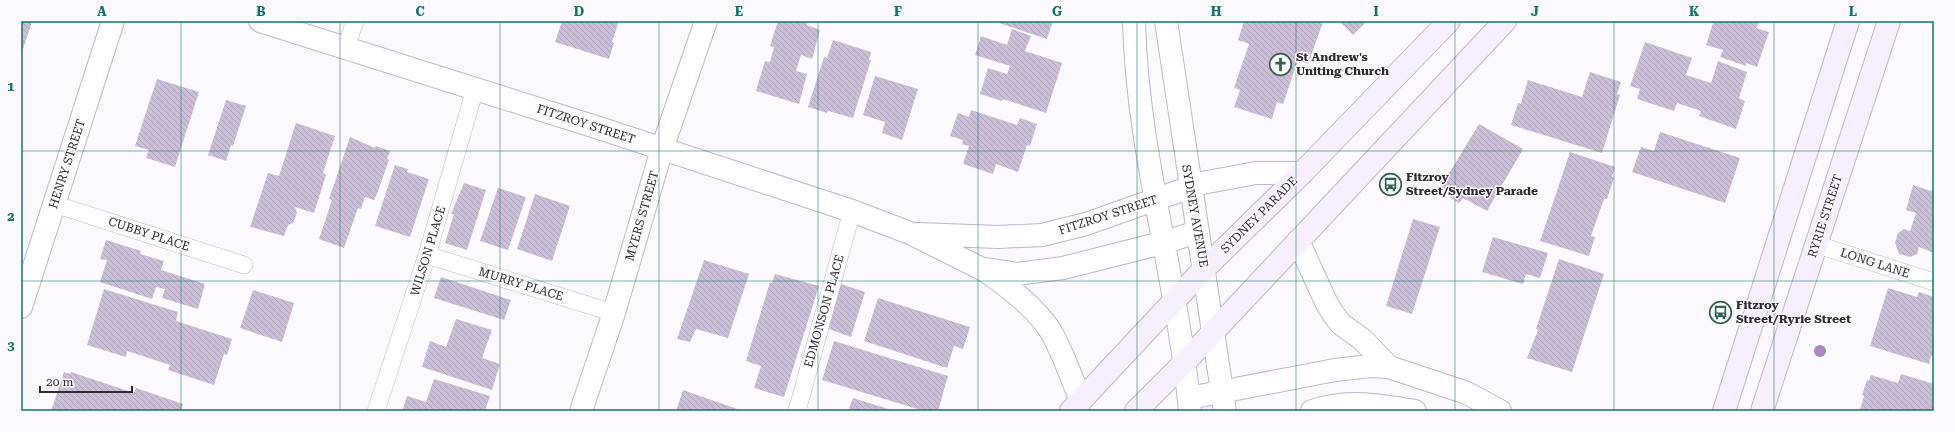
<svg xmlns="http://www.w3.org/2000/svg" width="1955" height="432" font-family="'Roboto Serif',serif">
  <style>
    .building { fill: url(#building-back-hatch) }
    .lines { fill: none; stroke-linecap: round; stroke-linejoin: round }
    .lane-casing { stroke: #c2b5cd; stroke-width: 18 }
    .street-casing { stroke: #c2b5cd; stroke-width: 24 }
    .secondary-casing { stroke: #c2b5cd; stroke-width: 24 }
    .lane { stroke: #fff; stroke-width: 17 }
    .street { stroke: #fff; stroke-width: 22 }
    .secondary { stroke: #f7eeff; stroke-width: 22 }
    .tree { fill: #aa87be }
    .grid { fill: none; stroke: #0f766e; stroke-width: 1; stroke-opacity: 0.55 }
    .labels { text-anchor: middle; stroke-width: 3; stroke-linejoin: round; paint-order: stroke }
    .poi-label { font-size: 12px; font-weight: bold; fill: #2f2a33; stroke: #fcf9fe; text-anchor: start }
    .street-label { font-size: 12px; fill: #2f2a33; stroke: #fcf9fe }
    .neatline { fill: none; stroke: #0f766e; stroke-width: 1.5 }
    .grid-label { font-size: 13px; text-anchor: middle; font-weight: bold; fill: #0f766e }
  </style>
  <defs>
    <pattern id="building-back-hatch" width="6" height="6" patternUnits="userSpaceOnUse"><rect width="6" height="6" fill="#ccbed7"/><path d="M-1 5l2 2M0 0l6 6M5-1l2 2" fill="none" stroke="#b0a3b9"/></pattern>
  </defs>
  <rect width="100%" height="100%" fill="#fcf9fe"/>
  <path class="building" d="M 21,21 L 32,22 L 21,55 Z
    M 562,21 L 619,21 L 612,42 L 614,43 L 609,59 L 555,42 Z
    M 778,21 L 808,21 L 807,25 L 820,30 L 812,59 L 801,55 L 796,71 L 807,74 L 799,104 L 756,91 L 765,61 L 770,62 L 774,47 L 770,46 Z
    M 993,21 L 1053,21 L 1047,39 Z
    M 1244,21 L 1323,22 L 1308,64 L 1298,60 L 1283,104 L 1277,102 L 1272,119 L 1234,107 L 1240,90 L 1234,88 L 1249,44 L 1238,40 Z
    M 1339,21 L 1367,21 L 1353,35 Z
    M 1706,21 L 1759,21 L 1756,28 L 1769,32 L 1757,67 L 1746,63 L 1746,66 L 1720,57 L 1723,50 L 1706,45 L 1713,23 Z
    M 1012,29 L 1031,36 L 1025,51 L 1062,63 L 1046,113 L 1003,99 L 1002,101 L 980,94 L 988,68 L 1007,74 L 1010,66 L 975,55 L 981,36 L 1007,45 Z
    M 833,40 L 871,52 L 869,60 L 871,60 L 853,118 L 828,111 L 827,113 L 808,107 L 824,57 L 827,58 Z
    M 1645,42 L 1692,58 L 1686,75 L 1711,83 L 1718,61 L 1747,72 L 1739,98 L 1745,101 L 1736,129 L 1699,116 L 1701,111 L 1677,103 L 1674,111 L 1637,99 L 1640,89 L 1630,86 Z
    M 1590,72 L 1621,82 L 1617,94 L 1620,95 L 1602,153 L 1511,125 L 1518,103 L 1521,104 L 1522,100 L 1528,80 L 1582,97 Z
    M 875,76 L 918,89 L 902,140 L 882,133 L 885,122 L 863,115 Z
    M 157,79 L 199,92 L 175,167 L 146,158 L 149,150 L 135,146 Z
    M 226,100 L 246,106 L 233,146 L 231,145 L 226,161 L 208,155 Z
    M 971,110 L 1017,125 L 1020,118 L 1037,124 L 1030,146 L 1027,145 L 1018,172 L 996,164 L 993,174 L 963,164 L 969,146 L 962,144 L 963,140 L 950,136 L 958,113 L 969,117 Z
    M 296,123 L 335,136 L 323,173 L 326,175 L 314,213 L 295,207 L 297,213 L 293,223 L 288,225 L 284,236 L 250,227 L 268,173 L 279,176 Z
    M 1479,124 L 1523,149 L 1487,211 L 1463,198 L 1459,203 L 1439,190 Z
    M 1660,132 L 1740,158 L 1725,203 L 1632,172 L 1641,147 L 1654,151 Z
    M 350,137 L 375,148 L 376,146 L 390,151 L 387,159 L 389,160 L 377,194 L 374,200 L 365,197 L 361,209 L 358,208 L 344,248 L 319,239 L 332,200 L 329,199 Z
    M 1570,152 L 1615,167 L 1612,177 L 1614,178 L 1607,199 L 1604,199 L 1591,236 L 1595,237 L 1589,256 L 1540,241 Z
    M 395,165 L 408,169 L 407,172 L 429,179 L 410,237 L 375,226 Z
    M 464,183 L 486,190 L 467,250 L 445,243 L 454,214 L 451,214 Z
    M 1913,185 L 1934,192 L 1934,253 L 1919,247 L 1917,254 L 1910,257 L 1899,254 L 1895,243 L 1898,233 L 1904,229 L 1910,231 L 1916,213 L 1906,210 Z
    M 498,188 L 526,197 L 508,250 L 480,241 Z
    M 535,194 L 570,206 L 552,261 L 517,249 Z
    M 1413,219 L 1440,227 L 1412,314 L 1386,306 Z
    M 1493,237 L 1548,253 L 1540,278 L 1526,274 L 1523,284 L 1482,272 Z
    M 106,240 L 141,251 L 140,254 L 164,261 L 161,270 L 205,284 L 198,309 L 162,298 L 165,289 L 156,287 L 152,299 L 100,282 L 107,260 L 100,259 Z
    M 1559,259 L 1604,274 L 1572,372 L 1527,358 L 1538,330 L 1536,329 Z
    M 704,260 L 749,274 L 728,338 L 696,329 L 690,342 L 677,339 Z
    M 775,274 L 819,286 L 784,397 L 754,388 L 761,366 L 746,361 L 770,282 L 772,283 Z
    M 441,277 L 511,300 L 504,320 L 434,298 Z
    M 841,284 L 865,292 L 851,337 L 826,328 Z
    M 1888,288 L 1917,297 L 1919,292 L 1934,297 L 1934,357 L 1931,356 L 1929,364 L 1870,346 Z
    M 104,289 L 178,312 L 176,321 L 232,339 L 227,355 L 224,354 L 214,385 L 168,370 L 170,365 L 127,351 L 126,357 L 87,345 Z
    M 253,290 L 294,303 L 282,342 L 240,328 Z
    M 878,298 L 970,327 L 963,349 L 954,346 L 947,368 L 864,341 Z
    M 456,319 L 492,330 L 482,358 L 500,364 L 492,390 L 422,367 L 430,341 L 446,347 Z
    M 834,341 L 948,376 L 938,411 L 924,411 L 822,380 Z
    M 64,372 L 70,374 L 71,372 L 134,393 L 136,388 L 183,404 L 181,411 L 51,411 Z
    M 1901,374 L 1934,384 L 1934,411 L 1858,411 L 1858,409 L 1860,410 L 1864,396 L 1862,395 L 1867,380 L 1869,381 L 1871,375 L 1898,383 Z
    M 434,379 L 490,396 L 485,411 L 402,411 L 407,396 L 426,402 Z
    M 683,390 L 743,411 L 676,411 Z
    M 853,398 L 895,411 L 848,411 Z"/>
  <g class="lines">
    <defs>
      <path id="lane" d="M 346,47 L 355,21
        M 54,204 L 244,265
        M 1815,244 L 1934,282
        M 427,255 L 614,313
        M 376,411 L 427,255 L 475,89
        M 797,411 L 852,211"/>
      <path id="street" d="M 260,21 L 599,128 L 852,211 L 910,233 L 980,268 L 1017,274 L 1063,268 L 1162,243 L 1197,232
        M 1134,21 C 1137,153 1178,280 1190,411
        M 1166,21 L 1225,411
        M 918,234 L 998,237 L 1042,235 L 1086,224 L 1202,183 L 1256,173 L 1302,173
        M 1298,241 L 1327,304 L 1334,315 L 1341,324 L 1363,340 L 1389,367
        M 984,270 C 1007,286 1034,306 1050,330 C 1063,352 1071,377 1081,401
        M 21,307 L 113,21
        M 1189,398 L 1335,370 L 1371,366 L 1389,367 L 1467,393 L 1500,411
        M 581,411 L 614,313 L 662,149 L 706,21
        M 1312,411 C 1347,399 1380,405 1415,411"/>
      <path id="secondary" d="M 1071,411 L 1204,269 L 1302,173 L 1449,21
        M 1136,411 L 1184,363 L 1505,21
        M 1724,411 L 1848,21
        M 1762,411 L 1889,21"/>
    </defs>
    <use href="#lane" class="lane-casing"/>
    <use href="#street" class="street-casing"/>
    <use href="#secondary" class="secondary-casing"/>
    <use href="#lane" class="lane"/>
    <use href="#street" class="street"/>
    <use href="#secondary" class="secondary"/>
  </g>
  <circle class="tree" cx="1820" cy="351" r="6"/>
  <path class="grid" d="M 181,21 L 181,411M 340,21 L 340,411M 500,21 L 500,411M 659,21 L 659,411M 818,21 L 818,411M 978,21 L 978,411M 1137,21 L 1137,411M 1296,21 L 1296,411M 1455,21 L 1455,411M 1614,21 L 1614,411M 1774,21 L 1774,411M 21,151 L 1934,151M 21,281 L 1934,281"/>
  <defs>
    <symbol id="church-ring" viewBox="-11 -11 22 22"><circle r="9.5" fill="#fcf9fe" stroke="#31654b" stroke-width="1.5"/><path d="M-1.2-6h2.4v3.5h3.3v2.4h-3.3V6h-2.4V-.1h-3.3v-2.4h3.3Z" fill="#31654b"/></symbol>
    <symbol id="bus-ring" viewBox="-11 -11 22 22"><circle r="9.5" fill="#fcf9fe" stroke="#31654b" stroke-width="1.5"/><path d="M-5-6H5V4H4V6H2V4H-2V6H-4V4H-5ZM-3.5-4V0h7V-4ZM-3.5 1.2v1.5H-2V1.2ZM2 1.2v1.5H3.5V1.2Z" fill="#31654b"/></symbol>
  </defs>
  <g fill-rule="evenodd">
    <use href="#church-ring" x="1268" y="52" width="25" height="25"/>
    <use href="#bus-ring" x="1378" y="172" width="25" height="25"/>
    <use href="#bus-ring" x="1708" y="300" width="25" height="25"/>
  </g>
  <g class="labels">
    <g class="poi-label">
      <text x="1296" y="61">St Andrew's<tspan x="1296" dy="14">Uniting Church</tspan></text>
      <text x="1406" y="181">Fitzroy<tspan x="1406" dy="14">Street/Sydney Parade</tspan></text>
      <text x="1736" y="309">Fitzroy<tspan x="1736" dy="14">Street/Ryrie Street</tspan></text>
    </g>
    <g class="street-label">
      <text transform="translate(586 124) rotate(18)" y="4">FITZROY STREET</text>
      <text transform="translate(67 164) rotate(-72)" y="4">HENRY STREET</text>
      <text transform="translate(1108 215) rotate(-18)" y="4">FITZROY STREET</text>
      <text transform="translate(1259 215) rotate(-45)" y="4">SYDNEY PARADE</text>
      <text transform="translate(642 216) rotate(-74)" y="4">MYERS STREET</text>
      <text transform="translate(1195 216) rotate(80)" y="4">SYDNEY AVENUE</text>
      <text transform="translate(1825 216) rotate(-72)" y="4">RYRIE STREET</text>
      <text transform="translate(149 234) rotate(18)" y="4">CUBBY PLACE</text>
      <text transform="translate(428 251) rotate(-73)" y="4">WILSON PLACE</text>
      <text transform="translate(1875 263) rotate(18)" y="4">LONG LANE</text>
      <text transform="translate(521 284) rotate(17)" y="4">MURRY PLACE</text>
      <text transform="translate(824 311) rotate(-74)" y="4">EDMONSON PLACE</text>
    </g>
  </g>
  <rect width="1955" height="432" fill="none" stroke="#fcf9fe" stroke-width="44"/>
  <path d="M40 386v6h92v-6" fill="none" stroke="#2f2a33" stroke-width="2"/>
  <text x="46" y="386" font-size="12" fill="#2f2a33" stroke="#fcf9fe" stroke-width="3" paint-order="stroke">20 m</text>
  <rect x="22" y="22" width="1911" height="388" class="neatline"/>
  <g class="grid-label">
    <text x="102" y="16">A</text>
    <text x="261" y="16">B</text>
    <text x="420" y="16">C</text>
    <text x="579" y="16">D</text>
    <text x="739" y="16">E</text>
    <text x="898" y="16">F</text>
    <text x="1057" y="16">G</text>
    <text x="1216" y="16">H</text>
    <text x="1376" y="16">I</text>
    <text x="1535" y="16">J</text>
    <text x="1694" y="16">K</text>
    <text x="1853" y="16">L</text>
    <text x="11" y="91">1</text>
    <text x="11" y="221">2</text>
    <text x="11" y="350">3</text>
  </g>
</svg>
